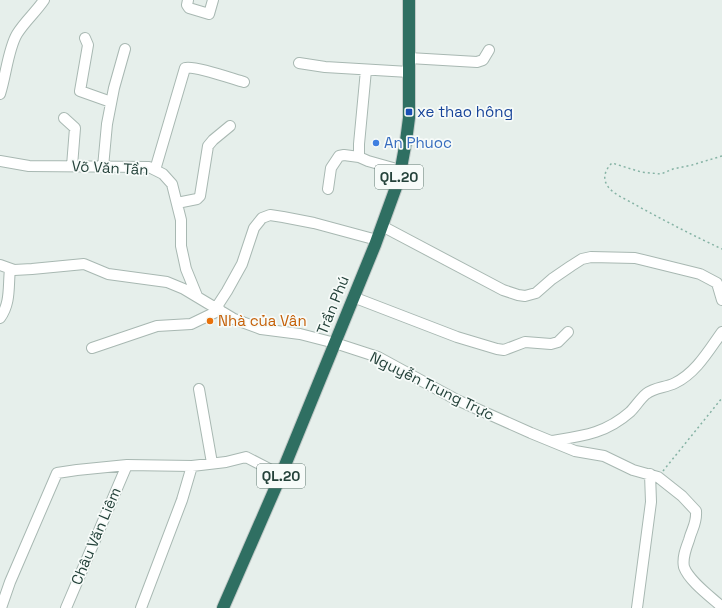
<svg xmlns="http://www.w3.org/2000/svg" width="722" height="608" font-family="'Space Grotesk',sans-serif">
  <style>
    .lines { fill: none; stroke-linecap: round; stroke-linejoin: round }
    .minor-casing { stroke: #a8b8b2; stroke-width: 12 }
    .highway-casing { stroke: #c2cac8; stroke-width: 14 }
    .path { stroke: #86b3a5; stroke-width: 1.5; stroke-dasharray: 2 3; stroke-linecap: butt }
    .minor { stroke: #fff; stroke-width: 10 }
    .highway { stroke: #2f6f62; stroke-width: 12 }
    .transit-dot { fill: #1a4fb4; stroke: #f7fbf9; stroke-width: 1.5 }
    .shop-dot { fill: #3f7fe0; stroke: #f7fbf9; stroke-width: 1.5 }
    .food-dot { fill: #e8710a; stroke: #f7fbf9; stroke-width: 1.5 }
    .labels { text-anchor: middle; stroke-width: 3.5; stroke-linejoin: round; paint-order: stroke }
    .shield { fill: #f7fbf9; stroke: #637a73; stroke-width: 1 }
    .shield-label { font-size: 14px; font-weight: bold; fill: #24423a }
    .transit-label { font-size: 15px; fill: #164399; stroke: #f7fbf9; text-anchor: start }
    .shop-label { font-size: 15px; fill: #366cbe; stroke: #f7fbf9; text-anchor: start }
    .street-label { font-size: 15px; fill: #24423a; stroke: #f7fbf9 }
    .food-label { font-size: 15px; fill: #c56008; stroke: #f7fbf9; text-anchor: start }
  </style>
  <rect width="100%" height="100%" fill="#e6efeb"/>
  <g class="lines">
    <defs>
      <path id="minor" d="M 188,0 L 187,5 L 189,8 L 209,14 L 213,0
        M 85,38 L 88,45 L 80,91 L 111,102
        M 409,58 L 477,62 L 483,60 L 489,50
        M 299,63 L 325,67 L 409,72
        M 366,70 L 359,144 L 359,157 L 368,161 L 400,170
        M 0,94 C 6,76 8,49 17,34 C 25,21 36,12 44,0
        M 64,118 L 75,128 L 72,166
        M 0,161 L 29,166 L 149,167 L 163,174 L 172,184 L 181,220 L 181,246 L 186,269 L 197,296
        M 103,167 L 107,124 L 114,88 L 125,49
        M 155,170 L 185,68 C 193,65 233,79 244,82
        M 328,189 L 331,168 L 339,156 L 344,155 L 359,157
        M 177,203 L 197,199 L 200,196 L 208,146 L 213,140 L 230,126
        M 382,226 L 503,290 L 518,295 L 525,296 L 536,293 L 552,279 L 571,266 L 582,259 L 591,257 L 635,258 L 700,274 L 717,283 L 722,300
        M 0,265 L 14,270 L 32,269 L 84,264 L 108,274 L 167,282 L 184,289 L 234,319 L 261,329 L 300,334 L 335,343 L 378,357 L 457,400 L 531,433 L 575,451 L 604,456 L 633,470 L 658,477 L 682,496 L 696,511 C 697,524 692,528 689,540 C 686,548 682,558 684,567 C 689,581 711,597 722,607
        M 353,297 L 457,337 L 497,349 L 504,350 L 525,342 L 551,344 L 558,342 L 568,332
        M 216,308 L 227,291 L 242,264 L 254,228 L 262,218 L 270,215 L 283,217 L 314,223 L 377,240
        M 0,318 C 11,303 8,286 10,269
        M 92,348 L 157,326 L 191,324 L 220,310
        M 199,389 L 212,463
        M 551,441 C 582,436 605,434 630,412 C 636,406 640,399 646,394 C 655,387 665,388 675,383 C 696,373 709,350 722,332
        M 1,608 L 10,582 L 57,473 L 77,470 L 127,465 L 192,466 L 226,462 L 246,457 L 281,475
        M 66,608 L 127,465
        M 141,608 L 182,500 L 192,466
        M 637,608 L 651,502 L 650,474"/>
      <path id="highway" d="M 223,608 L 281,475 L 375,245 L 399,179 L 406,141 L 409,118 L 409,0"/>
    </defs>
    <use href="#minor" class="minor-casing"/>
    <use href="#highway" class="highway-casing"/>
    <path class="path" d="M 722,156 L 692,165 L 673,169 L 661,174 L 641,172 L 612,163 C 606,169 602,177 607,185 C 612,194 626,199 634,204 C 663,220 692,235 722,249
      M 663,471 L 722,398"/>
    <use href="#minor" class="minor"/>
    <use href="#highway" class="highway"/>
  </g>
  <rect class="transit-dot" x="405" y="108" width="8" height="8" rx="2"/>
  <circle class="shop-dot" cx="376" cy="143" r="4"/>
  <circle class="food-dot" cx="210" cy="321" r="4"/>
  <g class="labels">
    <g class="shield">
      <rect x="375" y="165" width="48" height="24" rx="3"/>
      <rect x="257" y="464" width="48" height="24" rx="3"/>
    </g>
    <g class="shield-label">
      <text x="399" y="182">QL.20</text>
      <text x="281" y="481">QL.20</text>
    </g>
    <g class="transit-label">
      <text x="417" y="117">xe thao hông</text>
    </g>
    <g class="shop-label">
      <text x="384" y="148">An Phuoc</text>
    </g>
    <g class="street-label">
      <text transform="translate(110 168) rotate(3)" y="5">Võ Văn Tần</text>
      <text transform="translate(333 305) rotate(-68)" y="5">Trần Phú</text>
      <text transform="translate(432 386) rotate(26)" y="5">Nguyễn Trung Trực</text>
      <text transform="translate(96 536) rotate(-67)" y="5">Châu Văn Liêm</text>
    </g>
    <g class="food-label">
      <text x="218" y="326">Nhà của Vân</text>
    </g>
  </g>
</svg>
